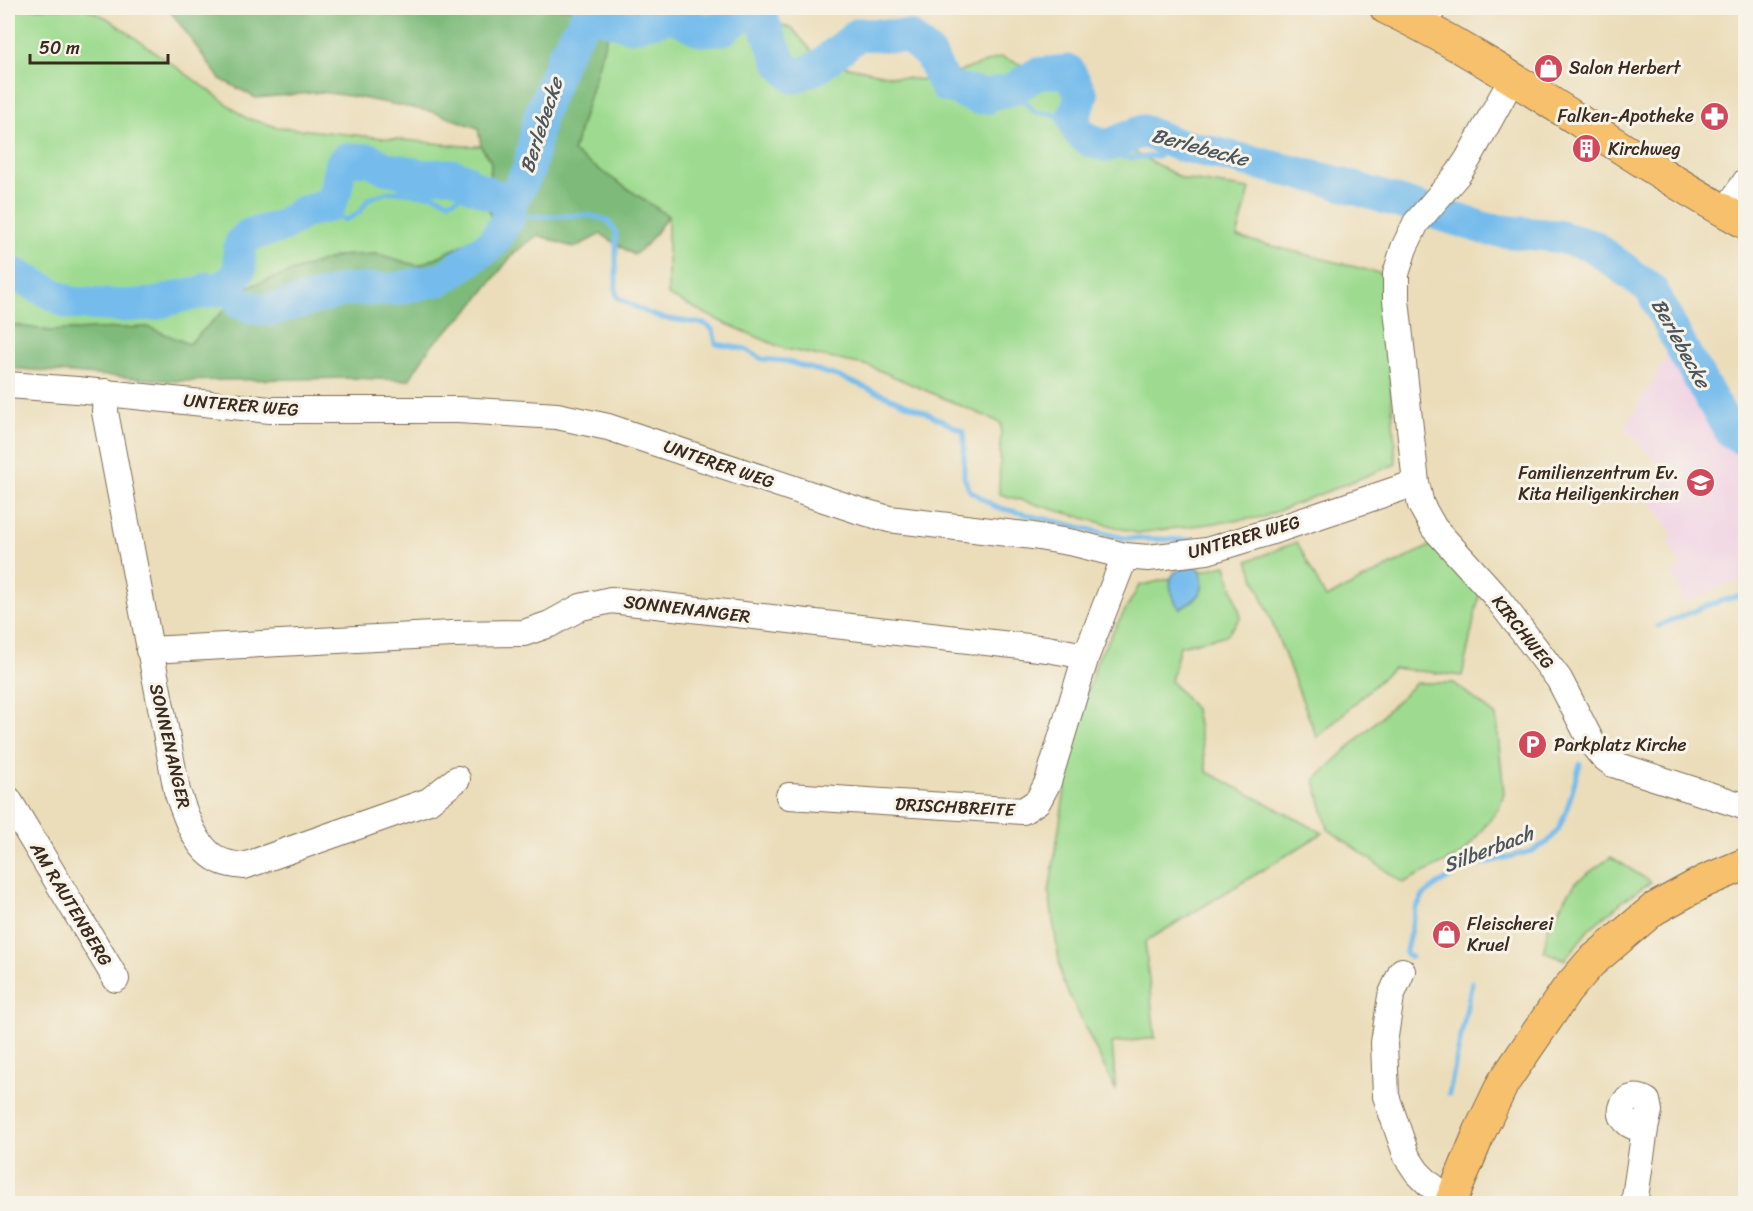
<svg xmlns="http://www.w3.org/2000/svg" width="1753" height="1211" font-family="Sriracha,sans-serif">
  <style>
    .built { fill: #f0d0e4 }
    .green { fill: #9edb90; stroke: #6c8257; stroke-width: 1.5 }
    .forest { fill: #7ebb7a; stroke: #5c724c; stroke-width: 1.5 }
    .water { fill: #75bcec; stroke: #587385; stroke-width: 1.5 }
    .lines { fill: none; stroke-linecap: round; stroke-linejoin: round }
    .stream { stroke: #75bcec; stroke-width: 5 }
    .river { stroke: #75bcec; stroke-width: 33 }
    .minor-casing { stroke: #796954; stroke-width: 28 }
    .major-casing { stroke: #796954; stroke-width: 34 }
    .minor { stroke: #fff; stroke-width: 26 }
    .major { stroke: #f7c06c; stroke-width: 32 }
    .labels { text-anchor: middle; stroke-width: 6; stroke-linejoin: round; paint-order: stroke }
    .poi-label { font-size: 18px; fill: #3b2a1e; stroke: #f7f3e8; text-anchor: start }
    .street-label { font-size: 18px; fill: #3b2a1e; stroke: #f7f3e8 }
    .water-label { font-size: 20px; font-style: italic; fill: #4c565c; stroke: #f7f3e8 }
  </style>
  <rect width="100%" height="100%" fill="#f7f3e8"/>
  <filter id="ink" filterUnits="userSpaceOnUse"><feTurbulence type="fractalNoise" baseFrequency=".0167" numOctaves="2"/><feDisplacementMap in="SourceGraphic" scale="12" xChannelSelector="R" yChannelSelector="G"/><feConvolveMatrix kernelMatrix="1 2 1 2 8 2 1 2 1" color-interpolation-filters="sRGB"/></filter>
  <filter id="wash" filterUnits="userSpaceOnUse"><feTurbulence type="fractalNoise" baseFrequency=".008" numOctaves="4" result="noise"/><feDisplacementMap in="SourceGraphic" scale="24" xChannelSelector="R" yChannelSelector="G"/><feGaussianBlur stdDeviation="1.35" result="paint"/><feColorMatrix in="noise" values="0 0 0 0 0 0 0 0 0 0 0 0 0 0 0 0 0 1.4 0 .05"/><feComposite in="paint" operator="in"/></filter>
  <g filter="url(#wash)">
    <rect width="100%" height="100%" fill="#ebddb9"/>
    <path class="built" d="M 1673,346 L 1703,402 L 1732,439 L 1746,448 L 1745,579 L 1720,587 L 1685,603 L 1672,573 L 1681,568 L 1668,540 L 1675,537 L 1647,496 L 1664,470 L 1625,429 Z"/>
    <path class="green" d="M 8,8 L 84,8 L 107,18 L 210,91 L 246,118 L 277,127 L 463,146 L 481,146 L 491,162 L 489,209 L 493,227 L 459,247 L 418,266 L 378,254 L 338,256 L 249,287 L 189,344 L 148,327 L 49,331 L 8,324 Z
      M 644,8 L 737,8 L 793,29 L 820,61 L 896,77 L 932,81 L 1001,57 L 1062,80 L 1089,127 L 1183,179 L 1250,189 L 1237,237 L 1383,274 L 1396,464 L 1263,517 L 1137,533 L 999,494 L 1001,423 L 869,366 L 785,349 L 722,322 L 668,295 L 668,216 L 573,152 L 614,12 Z
      M 1297,542 L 1326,598 L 1436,543 L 1480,592 L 1462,676 L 1393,668 L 1317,738 L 1248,561 Z
      M 1226,565 L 1241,617 L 1227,635 L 1180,646 L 1171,681 L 1195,709 L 1207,772 L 1323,833 L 1145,942 L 1155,1038 L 1112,1043 L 1116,1091 L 1062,980 L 1049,893 L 1072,744 L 1097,660 L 1139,586 Z
      M 1416,683 L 1454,683 L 1496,716 L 1504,793 L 1499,808 L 1464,853 L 1403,883 L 1328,829 L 1315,780 Z
      M 1611,857 L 1651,882 L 1628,897 L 1590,928 L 1564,960 L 1544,951 L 1548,925 L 1576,882 Z"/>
    <path class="forest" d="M 168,8 L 614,8 L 614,12 L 573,152 L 668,216 L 648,243 L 634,255 L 601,234 L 574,248 L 538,235 L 514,253 L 470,309 L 430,347 L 409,380 L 350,378 L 173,381 L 8,368 L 8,324 L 49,331 L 148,327 L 189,344 L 248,287 L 338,256 L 378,254 L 418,266 L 459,247 L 493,227 L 489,209 L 491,162 L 481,146 L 478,128 L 433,112 L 356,97 L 321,92 L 256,98 L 220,79 Z"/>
    <path class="water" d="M 1194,566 L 1200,569 C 1207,592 1200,598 1180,609 C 1173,601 1165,581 1175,572 C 1180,569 1188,568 1194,566 Z"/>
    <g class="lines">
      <path class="stream" d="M 945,86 L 955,104 L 974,112 L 992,111 L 994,93
        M 1013,89 L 1035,112 L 1073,117
        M 1107,146 L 1117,156 L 1130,158 L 1158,156 L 1171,142
        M 393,169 L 399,186 L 406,192
        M 426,195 L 427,183 L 431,177
        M 329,206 L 344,220 C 357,216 362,211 368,199 L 388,192 L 406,192 L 422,195 L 432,194 L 449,202 L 462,196 L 472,186
        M 509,217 L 588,215 L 607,220 L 616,232 L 616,294 L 618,298 L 646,312 L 662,318 L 705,324 L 713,330 L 716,344 L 745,349 L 762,359 L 785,361 L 840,377 L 925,412 L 964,432 L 964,477 L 970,491 L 996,507 L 1124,538 L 1192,540
        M 8,280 L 17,275
        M 182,296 C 190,285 196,277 209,274 L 216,279 L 222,287
        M 1658,626 L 1711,604 L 1746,594
        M 1411,957 L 1406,954 L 1406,950 L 1416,909 L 1423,896 L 1438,884 L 1469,867 L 1532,851 L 1548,842 L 1558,830 L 1566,812 L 1580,764
        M 1449,1094 L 1472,982"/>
      <path class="river" d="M 8,274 L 17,275 L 69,303 L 122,306 L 154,304 L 182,296 L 217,290 L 232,281 L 240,269 L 239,250 L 242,241 L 249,235 L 283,226 L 303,212 L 329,206 L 336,189 L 340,166 L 346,159 L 371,160 L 385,168 L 425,176 L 452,175 L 465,180 L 472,186 L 511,202
        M 240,303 L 254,308 L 270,310 L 346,290 L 395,289 L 442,279 L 492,244 L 509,217 L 511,202 L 529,169 L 539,118 L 564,54 L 589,13 L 631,26 L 674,16 L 701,30 L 723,29 L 753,8 L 759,12 L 781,64 L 794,77 L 818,67 L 859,34 L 909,37 L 930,55 L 945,86 L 986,95 L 1013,89 L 1037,74 L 1069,71 L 1082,96 L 1073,117 L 1078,131 L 1090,141 L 1107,146 L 1143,131 L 1176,144 L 1328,180 L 1490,230 L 1556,236 L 1593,246 L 1651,289 L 1685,354 L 1730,431 L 1746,441"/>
    </g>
  </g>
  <g filter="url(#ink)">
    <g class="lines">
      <defs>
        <path id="minor" d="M 1423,25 L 1433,8
          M 1512,79 L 1468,159 L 1458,174 L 1416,223 L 1404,248 L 1396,274 L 1396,300 L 1416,483 L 1421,505 L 1434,528 L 1494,594 L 1559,679 L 1593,745 L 1601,755 L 1613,764 L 1746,807
          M 1725,212 L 1746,181
          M 8,385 L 77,390 L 270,410 L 458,410 L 557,416 L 608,427 L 857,510 L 889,519 L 1033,536 L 1074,543 L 1125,556 L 1148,558 L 1207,551 L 1282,528 L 1416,483
          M 106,392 L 105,412 L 177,791 C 185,814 195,847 217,859 C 225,864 235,865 244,866 L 429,801 L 457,779
          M 149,650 L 452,634 L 524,633 L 550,624 L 581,607 L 611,600 L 1047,649 L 1086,656 L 1125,556
          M 789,796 L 1023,811 L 1038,801 L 1048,782 L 1086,656
          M 8,799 L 116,979
          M 1402,971 L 1391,996 L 1384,1043 L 1386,1096 L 1407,1157 L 1417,1172 L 1428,1183 L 1440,1192 L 1452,1197
          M 1634,1204 L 1645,1129 L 1649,1111 L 1647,1101 C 1620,1086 1608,1126 1645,1129"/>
        <path id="major" d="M 1386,8 C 1512,68 1623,156 1746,223
          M 1450,1204 L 1480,1131 L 1503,1083 L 1566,991 L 1590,963 L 1654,909 L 1705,881 L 1746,864"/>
      </defs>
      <use href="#minor" class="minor-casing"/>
      <use href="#major" class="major-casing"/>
      <use href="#minor" class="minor"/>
      <use href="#major" class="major"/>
    </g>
  </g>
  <defs>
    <symbol id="shop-disc" viewBox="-11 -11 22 22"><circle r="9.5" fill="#d1495b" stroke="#f7f3e8"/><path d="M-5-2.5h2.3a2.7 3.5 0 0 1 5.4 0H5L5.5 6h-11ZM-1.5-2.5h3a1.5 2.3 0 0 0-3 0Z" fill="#fff"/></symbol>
    <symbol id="pharmacy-disc" viewBox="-11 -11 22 22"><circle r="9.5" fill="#d1495b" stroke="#f7f3e8"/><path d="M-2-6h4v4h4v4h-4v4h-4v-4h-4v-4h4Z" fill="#fff"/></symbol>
    <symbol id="building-disc" viewBox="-11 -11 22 22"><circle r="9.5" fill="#d1495b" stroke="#f7f3e8"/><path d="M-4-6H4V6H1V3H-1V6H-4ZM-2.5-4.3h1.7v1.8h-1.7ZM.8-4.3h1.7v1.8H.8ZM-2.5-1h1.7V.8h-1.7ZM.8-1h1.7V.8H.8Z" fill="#fff"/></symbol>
    <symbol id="school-disc" viewBox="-11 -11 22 22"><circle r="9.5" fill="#d1495b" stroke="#f7f3e8"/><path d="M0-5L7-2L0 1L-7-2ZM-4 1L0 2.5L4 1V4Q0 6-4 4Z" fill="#fff"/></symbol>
    <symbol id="parking-disc" viewBox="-11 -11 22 22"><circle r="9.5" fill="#d1495b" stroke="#f7f3e8"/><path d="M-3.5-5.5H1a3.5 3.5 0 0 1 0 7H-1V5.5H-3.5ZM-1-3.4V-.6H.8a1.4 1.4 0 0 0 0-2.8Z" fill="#fff"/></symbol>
  </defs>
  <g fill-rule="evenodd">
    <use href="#shop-disc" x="1532" y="52" width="33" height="33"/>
    <use href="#pharmacy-disc" x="1698" y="100" width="33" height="33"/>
    <use href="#building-disc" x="1570" y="132" width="33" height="33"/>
    <use href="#school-disc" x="1684" y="466" width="33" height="33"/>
    <use href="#parking-disc" x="1516" y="728" width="33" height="33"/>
    <use href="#shop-disc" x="1430" y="918" width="33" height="33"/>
  </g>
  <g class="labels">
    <g class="poi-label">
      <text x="1569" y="74">Salon Herbert</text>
      <text x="1694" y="122" text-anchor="end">Falken-Apotheke</text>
      <text x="1608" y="155">Kirchweg</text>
      <text x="1679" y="479" text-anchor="end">Familienzentrum Ev.<tspan x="1679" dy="21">Kita Heiligenkirchen</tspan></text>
      <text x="1554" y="751">Parkplatz Kirche</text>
      <text x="1467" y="930">Fleischerei<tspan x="1467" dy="21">Kruel</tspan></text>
    </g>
    <g class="street-label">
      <text transform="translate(241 405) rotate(5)" y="6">UNTERER WEG</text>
      <text transform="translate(719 464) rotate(19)" y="6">UNTERER WEG</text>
      <text transform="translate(1244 537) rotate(-16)" y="6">UNTERER WEG</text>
      <text transform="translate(687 609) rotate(7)" y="6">SONNENANGER</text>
      <text transform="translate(1523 632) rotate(52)" y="6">KIRCHWEG</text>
      <text transform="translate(170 746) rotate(77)" y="6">SONNENANGER</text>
      <text transform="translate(955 807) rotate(3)" y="6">DRISCHBREITE</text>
      <text transform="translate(71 904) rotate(59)" y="6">AM RAUTENBERG</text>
    </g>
    <g class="water-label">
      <text transform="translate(541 125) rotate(-72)" y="7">Berlebecke</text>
      <text transform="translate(1200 147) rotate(15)" y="7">Berlebecke</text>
      <text transform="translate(1681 343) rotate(61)" y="7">Berlebecke</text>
      <text transform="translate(1488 849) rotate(-21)" y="7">Silberbach</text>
    </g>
  </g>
  <rect width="1753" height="1211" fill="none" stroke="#f7f3e8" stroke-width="30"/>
  <path d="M30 54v9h138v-9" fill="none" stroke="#3b2a1e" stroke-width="3"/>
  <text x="39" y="54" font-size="18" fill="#3b2a1e" stroke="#f7f3e8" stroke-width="4.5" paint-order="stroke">50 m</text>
</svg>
